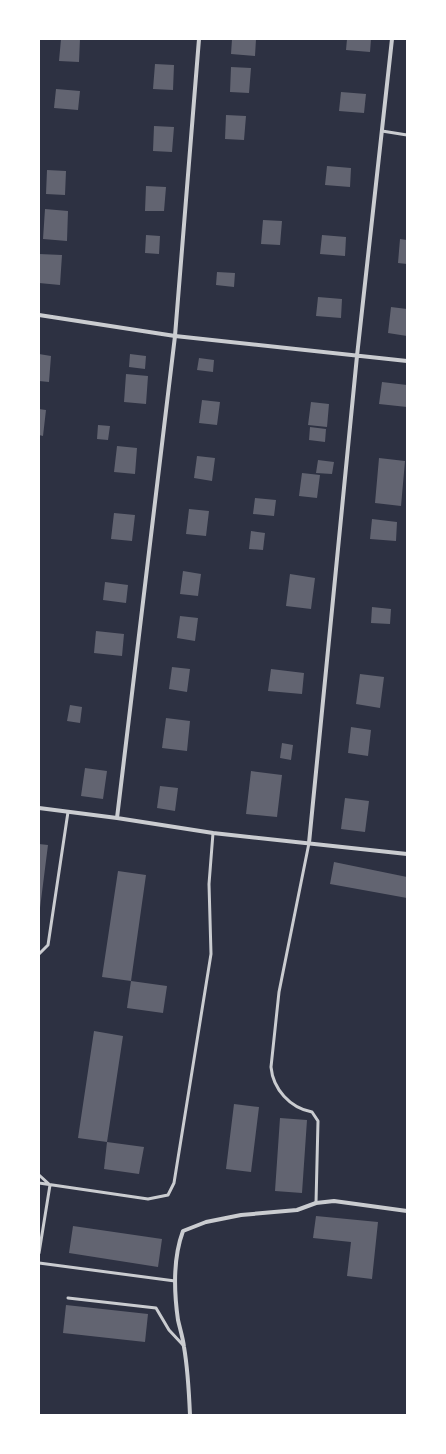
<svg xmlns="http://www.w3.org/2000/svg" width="446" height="1454" font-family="Lato,sans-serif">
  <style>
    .building { fill: #626471 }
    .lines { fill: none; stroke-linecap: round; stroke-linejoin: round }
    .service { stroke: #caccd0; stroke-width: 3 }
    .minor { stroke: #caccd0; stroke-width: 4 }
  </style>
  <rect width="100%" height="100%" fill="#2d3142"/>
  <path class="building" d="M 61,39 L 80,39 L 79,62 L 59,61 Z
    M 232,39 L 256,39 L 255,56 L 231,54 Z
    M 347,39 L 371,39 L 370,52 L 346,50 Z
    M 155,64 L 174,65 L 173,90 L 153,89 Z
    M 231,67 L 251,68 L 249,93 L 230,92 Z
    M 56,89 L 80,91 L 78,110 L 54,108 Z
    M 341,92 L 366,94 L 364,113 L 339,111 Z
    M 226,115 L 246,116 L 244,140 L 225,139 Z
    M 154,126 L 174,127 L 172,152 L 153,151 Z
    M 327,166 L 351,168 L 350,187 L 325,185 Z
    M 47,170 L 66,171 L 65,195 L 46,194 Z
    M 146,186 L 166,187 L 164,211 L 145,211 Z
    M 45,209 L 68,211 L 67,241 L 43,239 Z
    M 263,220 L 282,221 L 280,245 L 261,244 Z
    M 146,235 L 160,236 L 159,254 L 145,253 Z
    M 322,235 L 346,237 L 345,256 L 320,254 Z
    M 400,239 L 407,240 L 407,264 L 398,263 Z
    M 39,254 L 62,255 L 60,285 L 39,283 Z
    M 217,272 L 235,273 L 234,287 L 216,285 Z
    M 318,297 L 342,299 L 341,318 L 316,316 Z
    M 391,307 L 407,309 L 407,336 L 388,333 Z
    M 39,354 L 51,356 L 49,382 L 39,381 Z
    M 130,354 L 146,356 L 145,369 L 129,367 Z
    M 199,358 L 214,360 L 213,372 L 197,370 Z
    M 126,374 L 148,376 L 146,404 L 124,402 Z
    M 382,382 L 407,385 L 407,407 L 379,404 Z
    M 202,400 L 220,402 L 217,425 L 199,423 Z
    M 311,402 L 329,404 L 327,427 L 308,425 Z
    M 39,409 L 46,410 L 43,436 L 39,435 Z
    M 98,425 L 110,426 L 108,440 L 97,439 Z
    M 310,427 L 326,429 L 325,442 L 309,440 Z
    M 117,446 L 137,448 L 135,474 L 114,472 Z
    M 197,456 L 215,458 L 212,481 L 194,478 Z
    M 379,458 L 405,461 L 401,506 L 375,503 Z
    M 318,460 L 334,462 L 332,474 L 316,473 Z
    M 302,473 L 320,475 L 317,498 L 299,496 Z
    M 255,498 L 276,500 L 274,516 L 253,514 Z
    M 189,509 L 209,511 L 206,536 L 186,534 Z
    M 114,513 L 135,515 L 132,541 L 111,539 Z
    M 372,519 L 397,522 L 396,541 L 370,539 Z
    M 251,531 L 265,533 L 263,550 L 249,549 Z
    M 183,571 L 201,574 L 198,596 L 180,594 Z
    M 290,574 L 315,578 L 311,609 L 286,606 Z
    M 105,582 L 128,585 L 126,603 L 103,600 Z
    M 372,607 L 391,609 L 390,624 L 371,623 Z
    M 180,616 L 198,618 L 195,641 L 177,638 Z
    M 96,631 L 124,634 L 122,656 L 94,653 Z
    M 172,667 L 190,669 L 187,692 L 169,689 Z
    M 271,669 L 304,673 L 302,694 L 268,691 Z
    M 360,674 L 384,677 L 380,708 L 356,704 Z
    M 70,705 L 82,707 L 80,723 L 67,721 Z
    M 166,718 L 190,721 L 187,751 L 162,748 Z
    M 351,727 L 371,730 L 368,756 L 348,753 Z
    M 282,743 L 293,745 L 291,760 L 280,758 Z
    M 85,768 L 107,771 L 103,799 L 81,796 Z
    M 251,771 L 282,775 L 277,817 L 246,814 Z
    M 160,786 L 178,788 L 175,811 L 157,808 Z
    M 345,798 L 369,801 L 365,832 L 341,829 Z
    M 39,844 L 48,845 L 40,908 L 39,907 Z
    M 334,862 L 407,877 L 407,898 L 330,884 Z
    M 118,871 L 146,875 L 131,981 L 102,977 Z
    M 131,981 L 167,986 L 163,1013 L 127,1008 Z
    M 94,1031 L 123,1036 L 107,1142 L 144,1147 L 139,1174 L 104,1169 L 107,1142 L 78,1138 Z
    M 234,1104 L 259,1107 L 251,1172 L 226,1169 Z
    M 280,1118 L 307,1120 L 302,1193 L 275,1191 Z
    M 316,1216 L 378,1222 L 372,1279 L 347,1276 L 351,1242 L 313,1238 Z
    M 73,1226 L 162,1239 L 158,1267 L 69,1253 Z
    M 66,1305 L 148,1314 L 145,1342 L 63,1333 Z"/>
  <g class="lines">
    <path class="service" d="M 382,131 L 407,135
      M 309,843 L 279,992 L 271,1067 C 273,1089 290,1108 312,1112 L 318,1121 L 316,1203
      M 39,954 L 48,945 L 68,812
      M 39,1175 L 50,1185 L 39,1253
      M 39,1183 L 148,1199 L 168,1195 L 174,1183 L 211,954 L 209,884 L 213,833
      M 39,1263 L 175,1281
      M 68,1298 L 156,1308 L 169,1330 L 183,1345"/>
    <path class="minor" d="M 39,315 L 175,336 L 407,361
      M 39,808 L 117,818 L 213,833 L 407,854
      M 117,818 L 175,336 L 199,39
      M 309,843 L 357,356 L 392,39
      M 190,1415 C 189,1392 188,1370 184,1347 C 183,1338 180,1329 178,1320 C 174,1292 173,1258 183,1231 L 206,1222 L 241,1215 L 297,1210 L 316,1203 L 334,1201 L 407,1211"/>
  </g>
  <rect width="446" height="1454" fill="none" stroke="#ffffff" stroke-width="80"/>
</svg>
